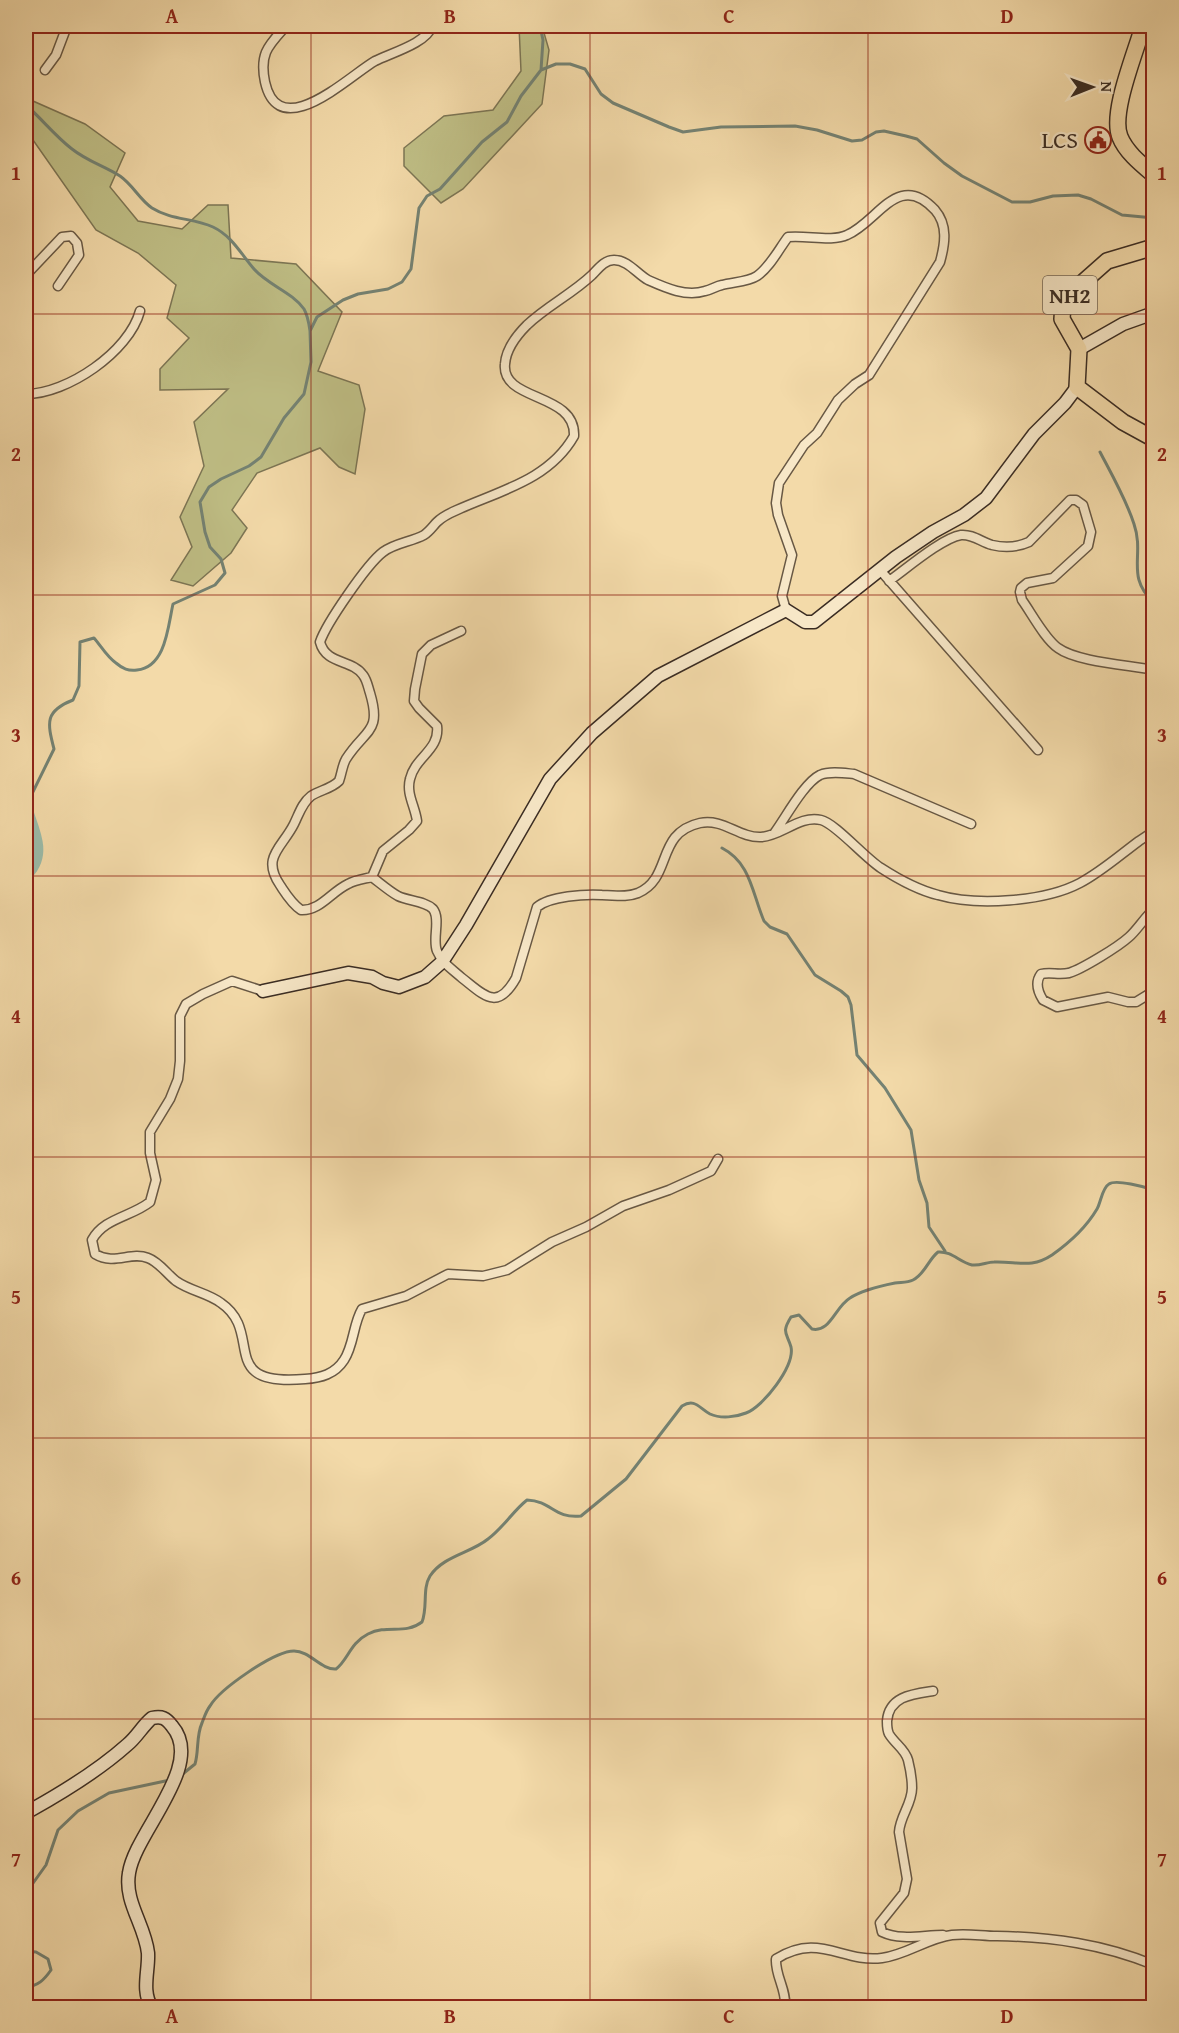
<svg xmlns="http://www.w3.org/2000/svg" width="1179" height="2033" font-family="'Gentium Book Plus',serif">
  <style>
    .green { fill: #bfbe85; stroke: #7c7554; stroke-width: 1.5 }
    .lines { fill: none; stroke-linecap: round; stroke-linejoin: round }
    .stream { stroke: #748273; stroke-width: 3 }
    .river { stroke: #9bbba8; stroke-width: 16 }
    .street-casing { stroke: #685844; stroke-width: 11 }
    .secondary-casing { stroke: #3a2c23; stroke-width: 15 }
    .highway-casing { stroke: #3a2c23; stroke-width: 18 }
    .street { stroke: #f7e7c7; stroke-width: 8 }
    .secondary { stroke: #f7e7c7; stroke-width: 12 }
    .highway { stroke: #f3daa9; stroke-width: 15 }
    .grid { fill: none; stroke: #8f2418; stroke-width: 1.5; stroke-opacity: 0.55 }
    .labels { text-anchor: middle; stroke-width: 4.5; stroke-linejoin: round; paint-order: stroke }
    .shield { fill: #f7e7c7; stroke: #736454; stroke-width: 1.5 }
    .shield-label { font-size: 22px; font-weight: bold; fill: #3a2c23 }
    .poi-label { font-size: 24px; fill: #3a2c23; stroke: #f7e7c7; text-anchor: end }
    .neatline { fill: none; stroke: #8f2418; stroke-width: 2 }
    .grid-label { font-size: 20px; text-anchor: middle; font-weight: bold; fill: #8f2418 }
  </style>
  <rect width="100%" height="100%" fill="#f3daa9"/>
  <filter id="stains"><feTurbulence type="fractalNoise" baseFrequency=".00333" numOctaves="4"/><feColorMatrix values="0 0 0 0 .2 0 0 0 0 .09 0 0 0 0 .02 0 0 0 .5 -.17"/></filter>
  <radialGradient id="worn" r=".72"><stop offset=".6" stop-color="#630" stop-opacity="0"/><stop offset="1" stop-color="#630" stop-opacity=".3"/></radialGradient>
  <path class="green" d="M 519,26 L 542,26 L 549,50 L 542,104 L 463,189 L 441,203 L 404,166 L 404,148 L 444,116 L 493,110 L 521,71 Z
    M 26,94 L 33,101 L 85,124 L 125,153 L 110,187 L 138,221 L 182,229 L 208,205 L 228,205 L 231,258 L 296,264 L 342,312 L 318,371 L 359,385 L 365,409 L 355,474 L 339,467 L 320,448 L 257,473 L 232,510 L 247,528 L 231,553 L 193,586 L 171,580 L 192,547 L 180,517 L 204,466 L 194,422 L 228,389 L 160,390 L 160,369 L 189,338 L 167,318 L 176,285 L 138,253 L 96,230 L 26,130 Z"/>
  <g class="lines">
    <path class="stream" d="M 540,26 L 543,40 L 541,70
      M 26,105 C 42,119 55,136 72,149 C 87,161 104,166 120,176 C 133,185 139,199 152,208 C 171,220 193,218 213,227 C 232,236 241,254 254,269 C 268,285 292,292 304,309 C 308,316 309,324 310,331
      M 1100,452 C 1112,475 1126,499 1134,524 C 1145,556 1125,576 1154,603
      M 26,806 L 54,749 C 47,722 45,711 73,700 L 79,686 L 80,642 L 94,638 C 101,646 107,657 116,663 C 123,669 128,671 137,670 C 166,667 168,626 173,604 L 215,585 L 225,573 L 221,559 L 210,547 L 205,532 L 200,502 L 209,487 L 221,479 L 249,466 L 261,457 L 284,418 L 304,394 L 311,362 L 310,331 L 317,317 L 343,300 L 358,294 L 388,289 L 402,282 L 411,269 L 419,208 L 427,196 L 440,189 L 482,142 L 507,122 L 521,96 L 541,70 L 556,64 L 570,64 L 585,69 L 601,94 L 613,103 L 669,127 L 683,132 L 721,127 L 795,126 L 817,130 L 852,141 L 862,140 L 876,132 L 884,131 L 906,136 L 917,139 L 944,163 L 962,176 L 1012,202 L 1030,202 L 1053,196 L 1078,195 L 1091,199 L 1122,215 L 1154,218
      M 722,848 C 751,863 752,893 764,921 L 770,927 L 787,934 L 815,975 L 841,991 L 848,997 L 851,1005 L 857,1055 L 885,1088 L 911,1130 L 919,1180 L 927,1203 L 929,1227 L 945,1251
      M 179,1777 L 195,1764 C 199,1751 196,1736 202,1723 C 204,1718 206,1711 210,1706 C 220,1689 274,1651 294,1651 C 310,1651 321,1670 336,1669 C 348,1660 350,1643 368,1634 C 388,1624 405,1635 422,1622 C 428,1607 422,1589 430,1576 C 443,1556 471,1553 488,1539 C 503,1528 513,1511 527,1500 C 552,1501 554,1519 581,1516 L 626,1479 L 682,1406 C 695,1398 699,1408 710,1414 C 721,1419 736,1417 746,1413 C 763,1407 795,1366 791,1347 C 787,1333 781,1333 791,1317 L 799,1315 L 812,1329 C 830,1333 835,1307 850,1298 C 862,1290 880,1286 895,1283 C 901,1282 907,1283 913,1280 C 925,1274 928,1260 938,1252 C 952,1251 959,1262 972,1265 C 980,1266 987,1262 994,1262 C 1017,1261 1031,1269 1052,1255 C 1069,1243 1087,1226 1097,1209 C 1101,1202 1102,1188 1109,1184 C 1116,1179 1145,1187 1154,1190
      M 26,1893 L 46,1865 L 58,1830 L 78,1811 L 109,1793 L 170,1780
      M 26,1951 L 36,1952 L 48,1959 L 51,1970 C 44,1980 38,1986 26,1987"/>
    <path class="river" d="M 26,814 C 33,834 43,855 26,872"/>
    <defs>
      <path id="street" d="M 286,26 C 269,45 259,53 265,82 C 279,145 349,76 375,61 C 391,53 427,43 432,26
        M 45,70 L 56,55 L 67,26
        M 26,275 L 62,237 L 71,236 L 77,243 L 79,255 L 58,286
        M 26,394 C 67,394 129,352 140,311
        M 880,570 L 1038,750
        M 889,581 C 906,569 942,538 961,535 C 973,534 981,542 992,545 C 1005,548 1018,547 1029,542 L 1070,500 L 1076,500 L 1083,505 L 1091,532 L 1088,546 L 1053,578 L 1027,583 L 1021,588 L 1020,592 L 1022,600 C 1032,614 1045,639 1058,648 C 1077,662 1129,665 1154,670
        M 786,610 L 782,596 L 792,555 L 778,515 L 776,503 L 779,483 L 804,445 L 817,433 L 838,400 L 855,384 L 869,375 L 940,262 C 945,244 948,225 935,210 C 898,170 878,222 847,235 C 832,242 807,235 788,237 C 779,249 770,267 757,276 C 748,282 733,282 722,285 C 716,286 711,290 705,291 C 686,297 666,288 648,280 C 637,274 628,260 614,260 C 604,260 598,269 592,275 C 572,294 547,306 527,325 C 517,335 506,350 505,364 C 501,402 576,392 574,436 C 549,480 499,491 457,510 C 450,513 442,517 437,522 C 433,526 430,531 424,535 C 411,542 395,543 383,552 C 367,564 326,624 320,642 C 326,665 352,659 363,675 C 367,680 368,687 370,693 C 382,733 365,729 346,759 C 342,766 342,773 339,781 C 331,789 320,790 311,796 C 302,803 299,814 294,824 C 282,848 261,857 280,885 C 286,894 291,903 301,910 C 320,911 331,892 348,884 C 355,880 364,879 372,877 C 380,883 389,891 398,896 C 408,901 425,901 433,909 C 441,919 432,939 437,951 C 442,963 452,969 462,978 C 484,995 497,1012 516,978 L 537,907 C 550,896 585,894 602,895 C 615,895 625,898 638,893 C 673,878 655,833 700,823 C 723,818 739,838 761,837 C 782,836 799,815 821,820 C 835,823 865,858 881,868 C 898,879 918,890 938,895 C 976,906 1044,902 1080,883 C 1101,872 1120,855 1139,841 L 1148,835 L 1154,835
        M 775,832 C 786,817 804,783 820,775 C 830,771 843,773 854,774 L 971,824
        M 372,877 L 383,851 L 409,830 L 417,821 C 415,806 406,794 410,779 C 415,757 440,750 437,726 L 419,708 L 414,701 L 415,689 L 422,654 L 431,645 L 461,631
        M 1154,909 C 1144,918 1138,929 1129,937 C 1118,947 1082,969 1069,973 C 1059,975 1050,972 1041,974 C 1035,982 1038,992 1043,1000 L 1057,1007 L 1108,997 L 1128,1002 L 1136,1002 L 1154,991
        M 263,991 L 232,981 L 203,994 L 186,1004 L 180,1016 L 180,1061 L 178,1079 L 170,1099 L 150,1132 L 150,1153 L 156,1180 L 150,1202 C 131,1217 104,1218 92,1240 L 95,1254 C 115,1266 130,1251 148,1258 C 159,1262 167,1274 176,1281 C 190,1291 208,1293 221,1303 C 265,1333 215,1387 305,1379 C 321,1378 335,1374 344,1360 C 354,1345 353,1324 362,1309 L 406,1296 L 448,1274 L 483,1276 L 507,1270 L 552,1242 L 586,1227 L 623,1206 L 669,1190 L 711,1171 L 718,1159
        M 933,1691 C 913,1694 889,1696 887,1721 C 887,1725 887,1730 889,1734 C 895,1744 905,1749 908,1760 C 910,1768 912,1780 912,1788 C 912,1804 900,1816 899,1832 L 907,1879 L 904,1893 L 880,1923 L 882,1932 C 901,1941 923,1935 943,1935
        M 785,2008 C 787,1990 775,1976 776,1959 C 819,1932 842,1963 882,1958 C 906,1955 928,1938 952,1935 C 967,1933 982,1936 997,1936 C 1052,1937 1103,1944 1154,1965"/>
      <path id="secondary" d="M 1079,349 L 1123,324 L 1154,313
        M 263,991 L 348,973 L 372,977 L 383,983 L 399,987 L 425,977 L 442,962 L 466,925 L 550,779 L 592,733 L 658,676 L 786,610 L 805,622 L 814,622 L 896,557 L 933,532 L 964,515 L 986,498 L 1034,434 L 1065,403 L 1077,387
        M 26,1811 L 31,1810 C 65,1791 98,1771 127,1745 C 137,1737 143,1725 152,1718 C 162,1716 166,1718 172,1726 C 206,1765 135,1832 129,1873 C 124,1902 145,1925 148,1953 C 149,1971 141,1991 152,2008"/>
      <path id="highway" d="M 1143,26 C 1136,52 1110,113 1120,137 C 1126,152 1141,164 1154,175
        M 1154,247 L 1107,261 L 1072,292 L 1063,304 L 1062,319 L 1079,349 L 1077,387 L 1123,422 L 1154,439"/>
    </defs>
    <use href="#street" class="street-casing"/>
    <use href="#secondary" class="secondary-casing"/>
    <use href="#highway" class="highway-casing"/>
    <use href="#street" class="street"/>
    <use href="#secondary" class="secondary"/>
    <use href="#highway" class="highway"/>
  </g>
  <path class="grid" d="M 311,26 L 311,2008M 590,26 L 590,2008M 868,26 L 868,2008M 26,314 L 1154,314M 26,595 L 1154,595M 26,876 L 1154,876M 26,1157 L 1154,1157M 26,1438 L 1154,1438M 26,1719 L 1154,1719"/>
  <defs>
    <symbol id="civic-ring" viewBox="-11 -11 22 22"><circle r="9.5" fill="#f7e7c7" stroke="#8f2418" stroke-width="1.5"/><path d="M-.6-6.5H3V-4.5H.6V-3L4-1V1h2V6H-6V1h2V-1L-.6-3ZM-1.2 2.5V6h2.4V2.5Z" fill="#8f2418"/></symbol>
  </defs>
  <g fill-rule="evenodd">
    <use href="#civic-ring" x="1083" y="125" width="30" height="30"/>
  </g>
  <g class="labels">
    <rect class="shield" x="1043" y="276" width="54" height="38" rx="4.5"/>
    <g class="shield-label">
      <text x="1070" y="303">NH2</text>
    </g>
    <g class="poi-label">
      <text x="1078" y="148">LCS</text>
    </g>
  </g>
  <rect width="1179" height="2033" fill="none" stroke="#f3daa9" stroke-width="66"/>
  <g transform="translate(1092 87) rotate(89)" stroke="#f7e7c7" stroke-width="4.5" paint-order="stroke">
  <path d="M0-4.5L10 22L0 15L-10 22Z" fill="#3a2c23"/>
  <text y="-9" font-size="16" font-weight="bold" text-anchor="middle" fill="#3a2c23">N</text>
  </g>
  <rect x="33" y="33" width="1113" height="1967" class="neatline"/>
  <g class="grid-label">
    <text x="172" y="23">A</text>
    <text x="450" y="23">B</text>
    <text x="729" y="23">C</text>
    <text x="1007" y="23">D</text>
    <text x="16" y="180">1</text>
    <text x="1162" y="180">1</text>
    <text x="16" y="461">2</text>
    <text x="1162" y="461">2</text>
    <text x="16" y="742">3</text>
    <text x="1162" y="742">3</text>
    <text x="16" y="1023">4</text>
    <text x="1162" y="1023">4</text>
    <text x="16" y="1304">5</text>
    <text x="1162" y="1304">5</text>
    <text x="16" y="1585">6</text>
    <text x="1162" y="1585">6</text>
    <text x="16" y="1866">7</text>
    <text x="1162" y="1866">7</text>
    <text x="172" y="2023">A</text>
    <text x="450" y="2023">B</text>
    <text x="729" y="2023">C</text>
    <text x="1007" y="2023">D</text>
  </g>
  <rect width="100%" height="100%" filter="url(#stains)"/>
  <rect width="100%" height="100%" fill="url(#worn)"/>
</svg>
